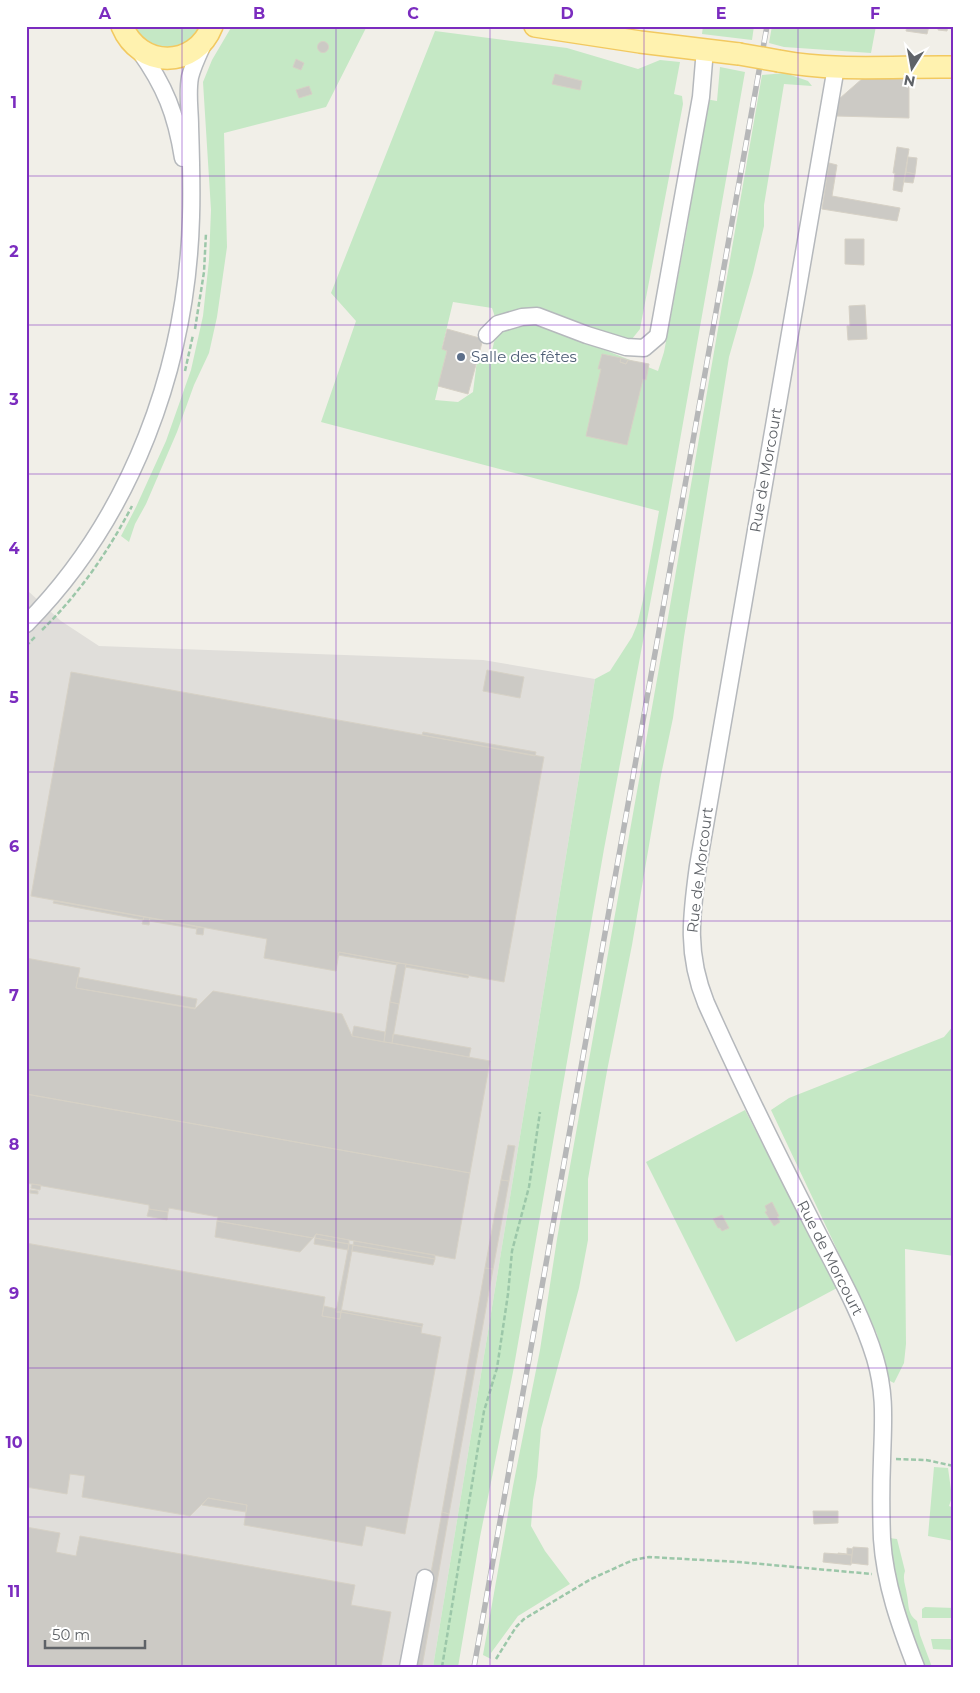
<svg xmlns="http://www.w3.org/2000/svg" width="980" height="1693" font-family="Montserrat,sans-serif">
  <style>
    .industrial { fill: #e0deda }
    .green { fill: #c5e8c5 }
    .building { fill: #cccac5; stroke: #d6d1c6 }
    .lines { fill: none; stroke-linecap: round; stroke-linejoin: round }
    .minor-casing { stroke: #b5b8bc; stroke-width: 19 }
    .major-casing { stroke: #f2c960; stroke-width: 24 }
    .path { stroke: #9cc7a9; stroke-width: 2.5; stroke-dasharray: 5 2.5; stroke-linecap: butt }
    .minor { stroke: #fff; stroke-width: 16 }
    .major { stroke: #fff2af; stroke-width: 21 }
    .rail-casing { stroke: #b6b7b8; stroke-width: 5.5 }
    .rail { stroke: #fff; stroke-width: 4; stroke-dasharray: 11; stroke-linecap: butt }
    .major-bridge-casing { stroke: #f2c960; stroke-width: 24; stroke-linecap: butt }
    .major-bridge { stroke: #fff2af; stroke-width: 21 }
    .grid { fill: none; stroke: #7b2cbf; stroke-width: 1; stroke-opacity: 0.55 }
    .service-dot { fill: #5c6f8a; stroke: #fff; stroke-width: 2 }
    .labels { text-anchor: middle; stroke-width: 4; stroke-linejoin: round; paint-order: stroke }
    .service-label { font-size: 15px; fill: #4e5e75; stroke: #fff; text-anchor: start }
    .street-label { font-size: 15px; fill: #5f6368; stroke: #fff }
    .neatline { fill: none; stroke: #7b2cbf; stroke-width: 2 }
    .grid-label { font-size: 16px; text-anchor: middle; font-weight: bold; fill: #7b2cbf }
  </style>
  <rect width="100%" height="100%" fill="#f1efe8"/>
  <path class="industrial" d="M 28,591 L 61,621 L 99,646 L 483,660 L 595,679 L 433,1667 L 26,1667 L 26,592 Z"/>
  <path class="green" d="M 130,26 L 206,26 L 187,49 L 151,49 Z
    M 232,26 L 367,26 L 326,107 L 224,133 L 227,247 L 217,317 L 209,353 L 194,385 L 177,432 L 146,504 L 135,524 L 129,542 L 121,536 L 136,507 L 166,441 L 191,370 L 203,316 L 209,260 L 211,210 L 203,82 L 212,60 Z
    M 703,26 L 754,26 L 752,40 L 702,34 Z
    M 772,26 L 876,26 L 871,53 L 784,47 L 769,43 Z
    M 435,31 L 567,48 L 638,69 L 660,60 L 680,62 L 674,94 L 682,96 L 683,104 L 640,329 L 632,339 L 621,339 L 495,317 L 492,308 L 453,302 L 442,348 L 447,351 L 435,400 L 458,402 L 473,392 L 477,360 L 490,360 L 494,342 L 502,330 L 529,323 L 549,328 L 658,371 L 664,352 L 687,229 L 705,99 L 717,101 L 720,67 L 745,72 L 668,508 L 604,849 L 513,1372 L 480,1537 L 458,1667 L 433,1667 L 595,679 L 610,671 L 632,637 L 637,625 L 643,600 L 659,511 L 321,422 L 356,321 L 331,293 Z
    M 785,73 L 808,81 L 812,86 L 784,84 L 764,205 L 764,226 L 753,273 L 729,357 L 684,637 L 673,718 L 661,775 L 632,945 L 607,1071 L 588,1179 L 588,1240 L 579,1288 L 541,1429 L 537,1477 L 533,1500 L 531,1526 L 545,1551 L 570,1584 L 518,1616 L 491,1653 L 491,1659 L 483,1655 L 513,1486 L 540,1350 L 557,1239 L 666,629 L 762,75 Z
    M 954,1025 L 954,1256 L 905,1249 L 906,1344 L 904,1363 L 894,1383 L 886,1379 L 877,1334 L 771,1110 L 789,1098 L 944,1037 Z
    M 745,1110 L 837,1288 L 736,1342 L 646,1162 Z
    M 934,1467 L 948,1468 L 952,1497 L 949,1506 L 954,1508 L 954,1541 L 928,1536 Z
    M 889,1538 L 897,1539 L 905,1571 C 902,1579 906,1587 907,1595 C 909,1605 907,1614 917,1621 L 920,1635 L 932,1667 L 924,1667 L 901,1602 Z
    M 925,1607 L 954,1608 L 954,1618 L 922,1618 L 922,1609 Z
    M 931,1639 L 954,1639 L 954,1650 L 933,1649 Z"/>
  <path class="building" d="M 907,26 L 929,26 L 927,34 L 906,31 Z
    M 938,26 L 948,26 L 947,31 L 938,30 Z
    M317.5 47a5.5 5.5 0 1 1 11 0a5.5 5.5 0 1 1-11 0Z
    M 296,59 L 304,63 L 301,70 L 293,67 Z
    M 555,74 L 582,81 L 580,90 L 552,84 Z
    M 863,78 L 909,79 L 909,118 L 836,116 L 839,99 Z
    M 309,86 L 312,94 L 299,98 L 296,90 Z
    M 897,147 L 909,149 L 902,192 L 893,190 L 895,173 L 893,173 Z
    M 908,157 L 917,158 L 915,174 L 906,172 Z
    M 829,163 L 837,165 L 832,196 L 900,208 L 897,221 L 822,209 Z
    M 906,172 L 915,174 L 913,183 L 904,182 Z
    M 845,239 L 864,239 L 864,265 L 845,264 Z
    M 865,305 L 867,339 L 848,340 L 847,326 L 850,326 L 849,306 Z
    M 447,329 L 483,339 L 468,394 L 438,386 L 447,351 L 442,349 Z
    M 602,354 L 621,358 L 620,362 L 626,364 L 628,360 L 649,364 L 646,380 L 643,379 L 627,445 L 586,436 L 601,369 L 598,369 Z
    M 621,358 L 628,360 L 626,364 L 620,362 Z
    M 487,670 L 524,677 L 520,698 L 483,691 Z
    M 71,672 L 544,757 L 504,982 L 339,952 L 336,971 L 264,958 L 267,939 L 31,896 Z
    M 423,732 L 536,752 L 535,756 L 422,735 Z
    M 54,901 L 144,917 L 143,920 L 53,903 Z
    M 144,917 L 150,918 L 149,925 L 142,924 Z
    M 150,918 L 197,927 L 197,929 L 149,921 Z
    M 197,927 L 204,928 L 203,935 L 196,934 Z
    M 339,952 L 397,963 L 397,965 L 338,955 Z
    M 26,958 L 80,968 L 76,988 L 195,1009 L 213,991 L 342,1014 L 352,1036 L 490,1061 L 470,1173 L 26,1094 Z
    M 397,963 L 406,964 L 399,1004 L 390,1002 Z
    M 406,964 L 469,975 L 468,978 L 405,967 Z
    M 78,977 L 197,999 L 195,1008 L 76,988 Z
    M 390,1002 L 399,1004 L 392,1043 L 384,1042 Z
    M 354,1026 L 385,1032 L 384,1042 L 352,1036 Z
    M 393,1034 L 471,1048 L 469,1057 L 392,1043 Z
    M 26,1094 L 470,1173 L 455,1259 L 316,1234 L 313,1238 L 217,1221 L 218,1217 L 169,1208 L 168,1212 L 149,1209 L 149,1205 L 26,1183 Z
    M 508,1145 L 515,1146 L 509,1181 L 501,1180 Z
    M 501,1180 L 509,1181 L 493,1269 L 485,1268 Z
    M 32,1184 L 41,1185 L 40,1190 L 31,1188 Z
    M 30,1190 L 38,1191 L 38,1194 L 30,1193 Z
    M 772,1202 L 779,1216 L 777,1217 L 780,1222 L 774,1226 L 765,1212 L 767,1211 L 765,1206 Z
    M 149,1209 L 168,1212 L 167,1220 L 147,1216 Z
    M 722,1215 L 729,1228 L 722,1231 L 720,1228 L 718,1228 L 713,1219 Z
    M 217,1221 L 313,1238 L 300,1252 L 215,1237 Z
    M 316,1234 L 349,1240 L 349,1244 L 315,1238 Z
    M 315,1238 L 349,1244 L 348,1250 L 314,1244 Z
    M 354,1241 L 435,1255 L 435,1259 L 353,1245 Z
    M 26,1243 L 325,1297 L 322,1316 L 340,1319 L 341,1312 L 422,1327 L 421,1333 L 441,1337 L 405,1534 L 366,1526 L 362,1546 L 244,1525 L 247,1505 L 208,1498 L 190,1516 L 82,1497 L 85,1476 L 70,1474 L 67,1494 L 26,1487 Z
    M 349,1244 L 353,1245 L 341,1312 L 336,1312 Z
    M 353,1245 L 435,1259 L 433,1265 L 352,1251 Z
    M 485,1268 L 493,1269 L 449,1514 L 442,1512 Z
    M 324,1306 L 337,1309 L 336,1312 L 341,1312 L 340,1319 L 322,1316 Z
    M 342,1310 L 423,1324 L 422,1327 L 341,1312 Z
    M 208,1498 L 247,1505 L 246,1512 L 202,1505 Z
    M 813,1511 L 838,1511 L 838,1523 L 814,1524 Z
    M 442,1512 L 449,1514 L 422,1667 L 414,1667 Z
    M 26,1527 L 60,1533 L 56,1552 L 76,1556 L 80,1536 L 355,1585 L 351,1605 L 391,1612 L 381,1667 L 26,1667 Z
    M 853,1547 L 868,1548 L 868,1565 L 851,1563 Z
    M 847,1548 L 853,1549 L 852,1555 L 838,1554 L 838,1553 L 847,1554 Z
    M 824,1553 L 852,1555 L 851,1565 L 823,1562 Z"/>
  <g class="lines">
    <defs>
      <path id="minor" d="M 139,50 C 165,86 176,114 183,158
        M 836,67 L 698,866 C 691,917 686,954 706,1003 C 740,1079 777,1154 815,1228 C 837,1271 861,1312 875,1358 C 886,1395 883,1422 882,1460 C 881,1486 881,1513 882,1539 C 885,1584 900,1626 916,1667
        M 487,335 L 498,324 L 522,317 L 537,316 L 587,335 L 626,347 L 644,348 L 658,336 L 701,97 L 705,49
        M 26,624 C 132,517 187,366 191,217 C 192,187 191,156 190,126 C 190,110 187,94 190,77 C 193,65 199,53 204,42
        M 408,1667 L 425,1578"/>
      <path id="major" d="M 122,26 C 140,69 195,69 212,26
        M 535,26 L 640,42 L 739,54
        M 779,61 C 836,72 896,66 954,67"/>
    </defs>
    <use href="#minor" class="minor-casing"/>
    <use href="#major" class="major-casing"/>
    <path class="path" d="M 195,329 L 204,272 L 206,233
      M 185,371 L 193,335
      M 42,630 C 79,594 108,552 132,506
      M 26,646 L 36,636
      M 896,1459 L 926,1460 L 954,1466
      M 496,1659 L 516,1627 L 524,1619 L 591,1579 L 633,1560 L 649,1557 L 739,1562 L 872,1574
      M 442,1667 L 484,1411 L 497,1368 L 508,1294 L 512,1251 L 529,1187 L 540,1112"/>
    <use href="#minor" class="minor"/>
    <use href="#major" class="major"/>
    <defs>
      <path id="rail" d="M 474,1667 L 767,26"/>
    </defs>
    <use href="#rail" class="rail-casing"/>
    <use href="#rail" class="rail"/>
    <defs>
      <path id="major-bridge" d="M 739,54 L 779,61"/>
    </defs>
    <use href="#major-bridge" class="major-bridge-casing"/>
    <use href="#major-bridge" class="major-bridge"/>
  </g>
  <path class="grid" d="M 182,26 L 182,1667M 336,26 L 336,1667M 490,26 L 490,1667M 644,26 L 644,1667M 798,26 L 798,1667M 26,176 L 954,176M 26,325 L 954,325M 26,474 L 954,474M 26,623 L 954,623M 26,772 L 954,772M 26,921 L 954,921M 26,1070 L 954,1070M 26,1219 L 954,1219M 26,1368 L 954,1368M 26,1517 L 954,1517"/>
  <circle class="service-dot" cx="461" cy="357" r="5"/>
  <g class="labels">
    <g class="service-label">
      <text x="471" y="362">Salle des fêtes</text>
    </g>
    <g class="street-label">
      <text transform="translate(766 470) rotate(-80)" y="5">Rue de Morcourt</text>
      <text transform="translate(700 870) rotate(-83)" y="5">Rue de Morcourt</text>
      <text transform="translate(830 1258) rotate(63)" y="5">Rue de Morcourt</text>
    </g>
  </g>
  <rect width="980" height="1693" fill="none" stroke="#ffffff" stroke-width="55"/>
  <g transform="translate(912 68) rotate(191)" stroke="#ffffff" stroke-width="4" paint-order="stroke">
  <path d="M0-4L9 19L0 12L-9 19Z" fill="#5f6368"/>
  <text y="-8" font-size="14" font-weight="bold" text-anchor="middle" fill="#5f6368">N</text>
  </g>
  <path d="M45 1640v8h100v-8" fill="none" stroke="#5f6368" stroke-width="2.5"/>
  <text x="52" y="1640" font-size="15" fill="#5f6368" stroke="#ffffff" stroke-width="4" paint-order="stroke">50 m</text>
  <rect x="28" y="28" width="924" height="1638" class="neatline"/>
  <g class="grid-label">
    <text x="105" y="19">A</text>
    <text x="259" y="19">B</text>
    <text x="413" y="19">C</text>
    <text x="567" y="19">D</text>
    <text x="721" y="19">E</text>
    <text x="875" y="19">F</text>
    <text x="14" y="108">1</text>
    <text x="14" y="257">2</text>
    <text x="14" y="405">3</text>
    <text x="14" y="554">4</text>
    <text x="14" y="703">5</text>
    <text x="14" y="852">6</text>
    <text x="14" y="1001">7</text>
    <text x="14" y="1150">8</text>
    <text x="14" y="1299">9</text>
    <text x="14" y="1448">10</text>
    <text x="14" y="1597">11</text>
  </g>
</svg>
